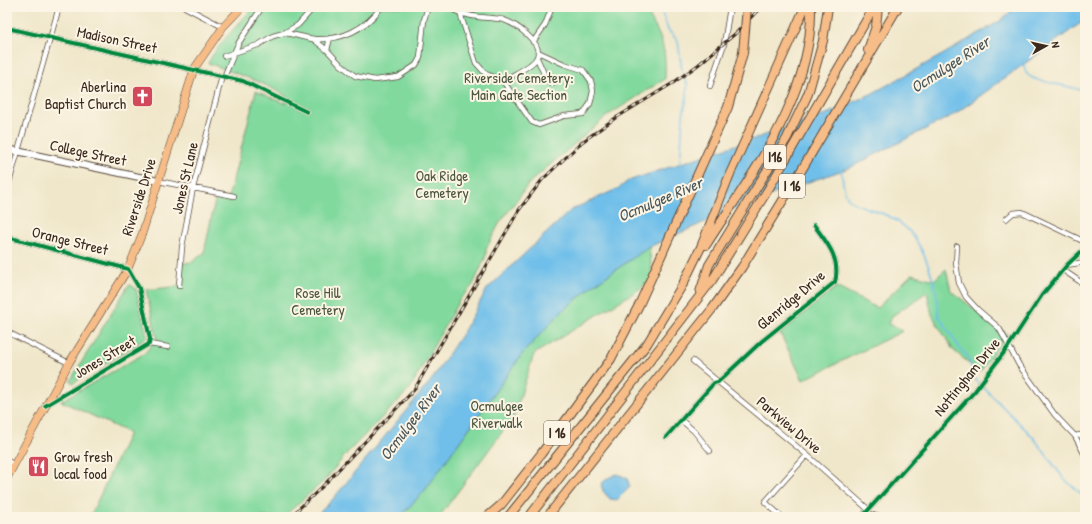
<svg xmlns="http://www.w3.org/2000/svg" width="1092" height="524" font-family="'Patrick Hand',sans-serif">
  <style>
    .green { fill: #81d99e; stroke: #5e825e }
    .water { fill: #6fbfea; stroke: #557484 }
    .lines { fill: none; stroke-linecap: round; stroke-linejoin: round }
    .stream { stroke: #6fbfea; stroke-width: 1.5 }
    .minor-casing { stroke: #564638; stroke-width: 6 }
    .tertiary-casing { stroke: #564638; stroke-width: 8 }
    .primary-casing { stroke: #564638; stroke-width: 8 }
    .motorway-casing { stroke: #564638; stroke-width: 10 }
    .minor { stroke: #fff; stroke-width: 4.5 }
    .tertiary { stroke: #fff; stroke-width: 6 }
    .primary { stroke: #f7bd88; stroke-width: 7 }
    .motorway { stroke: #f7bd88; stroke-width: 8 }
    .rail-casing { stroke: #3b2a1e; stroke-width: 3 }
    .rail { stroke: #fcf5e5; stroke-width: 1.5; stroke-dasharray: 4.5; stroke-linecap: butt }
    .motorway-bridge-casing { stroke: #564638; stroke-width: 10; stroke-linecap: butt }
    .motorway-bridge { stroke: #f7bd88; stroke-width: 8 }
    .cycleway-casing { stroke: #fcf5e5; stroke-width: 6 }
    .cycleway { stroke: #00873e; stroke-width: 4 }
    .labels { text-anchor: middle; stroke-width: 4; stroke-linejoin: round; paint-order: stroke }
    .shield { fill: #fcf5e5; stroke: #75675a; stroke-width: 1 }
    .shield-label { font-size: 14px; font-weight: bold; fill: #3b2a1e }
    .street-label { font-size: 15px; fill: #3b2a1e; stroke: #fcf5e5 }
    .park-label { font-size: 15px; fill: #4c563e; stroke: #fcf5e5 }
    .poi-label { font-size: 15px; fill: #3b2a1e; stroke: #fcf5e5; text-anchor: end }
    .water-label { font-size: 16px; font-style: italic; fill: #4b575b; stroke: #fcf5e5 }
  </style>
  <rect width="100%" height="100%" fill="#fcf5e5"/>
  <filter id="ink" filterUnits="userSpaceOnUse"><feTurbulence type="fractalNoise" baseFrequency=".025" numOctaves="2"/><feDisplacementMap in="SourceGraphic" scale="8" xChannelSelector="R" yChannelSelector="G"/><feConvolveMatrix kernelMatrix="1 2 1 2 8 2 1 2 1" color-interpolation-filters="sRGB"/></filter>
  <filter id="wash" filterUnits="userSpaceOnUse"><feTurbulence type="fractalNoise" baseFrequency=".012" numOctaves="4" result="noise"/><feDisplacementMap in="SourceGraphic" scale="16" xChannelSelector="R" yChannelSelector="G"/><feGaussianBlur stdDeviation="0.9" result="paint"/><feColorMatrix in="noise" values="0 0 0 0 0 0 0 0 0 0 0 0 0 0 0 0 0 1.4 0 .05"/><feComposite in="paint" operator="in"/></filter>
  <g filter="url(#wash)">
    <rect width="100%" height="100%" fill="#f0e7cb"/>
    <path class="green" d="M 254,7 L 644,7 C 660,35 667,45 665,79 L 607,116 L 530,182 L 499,224 L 486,249 L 486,256 L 473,285 L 460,299 L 409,390 L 347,453 L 325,480 L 283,517 L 90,517 L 129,433 L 61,401 L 145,353 L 157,338 L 146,290 L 180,286 L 183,263 L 192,262 L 204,253 L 216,196 L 228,199 L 256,91 L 286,104 L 285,95 L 259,82 L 208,63 C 220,41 238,25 254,7 Z
      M 649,247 L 653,279 L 638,290 L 534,354 L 514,416 L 439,517 L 400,517 L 425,490 L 523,353 L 559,314 L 592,286 Z
      M 946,269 L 951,291 L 1007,334 L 980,372 L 953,350 L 932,315 L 927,292 L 892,316 L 888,324 L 903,331 L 803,380 L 780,333 L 836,287 L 877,308 L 912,274 L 934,280 Z
      M 131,285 L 136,289 L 147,336 L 145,339 L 73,383 L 70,381 L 128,286 Z"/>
    <path class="water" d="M 1016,7 L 1085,7 L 1085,20 L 955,114 L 849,168 L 745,204 L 649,247 L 592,286 L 559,314 L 523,353 L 425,490 L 400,517 L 315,517 L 332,500 L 433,378 L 465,329 L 487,289 L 571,210 L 619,188 L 628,181 L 822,116 L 871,94 L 942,55 L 1000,21 Z
      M 617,474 L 627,478 L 630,487 L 617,500 L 610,499 L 603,491 L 601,484 L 608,478 Z"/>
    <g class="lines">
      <path class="stream" d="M 660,7 L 668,30 L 678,41 L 682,71 L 687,84 L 687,97 L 683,116 L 680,166
        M 1023,62 C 1025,66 1024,71 1027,74 C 1036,84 1071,84 1085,92
        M 841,169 C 843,178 842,191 849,199 C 856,207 877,210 888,216 C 896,220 904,225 910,232 C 925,249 940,293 938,315 L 961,350 L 968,357 L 975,379 L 1033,437 L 1064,479 L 1085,497"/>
    </g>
  </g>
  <g filter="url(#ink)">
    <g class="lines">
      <defs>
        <path id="minor" d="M 185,7 L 223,27
          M 447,7 C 457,12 468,16 479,17 C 487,18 496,18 504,20 C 515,24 546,44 536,59 C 531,67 512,75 503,81
          M 460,13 L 476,63 L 486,74 L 503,81 L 532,122 L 539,125 L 564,116 L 583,114 L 590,104 L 593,91 L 591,81 L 583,70 L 564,64 L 538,52
          M 7,28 L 243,81 L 307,112
          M 284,33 C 294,34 304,38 314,39 C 341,41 366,29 381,7
          M 313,39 L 327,50 L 341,65 L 355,76 L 375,80 L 398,77 L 416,65 L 420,58 L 424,20 L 428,7
          M 533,42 L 545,25 L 552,7
          M 327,50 L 330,38
          M 224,56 L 258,45 L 273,36 L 284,33 L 298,25 L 314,7
          M 537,58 L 545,76 L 552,84
          M 224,77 L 238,44 L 262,7
          M 710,86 L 724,44 L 730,7
          M 158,181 L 234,196
          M 7,190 L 59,7
          M 1006,219 L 1013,213 L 1022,212 L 1085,242
          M 7,237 L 128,269 L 139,288 L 150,339 L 149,344 L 48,404
          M 957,246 L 956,263 L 959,283 L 966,297 L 978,310 L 999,328 L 1019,365 L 1055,415 L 1075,436 L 1085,455
          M 1067,265 L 1085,262
          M 1063,270 L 1085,285
          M 179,286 L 182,247 L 193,188 L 222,76
          M 7,332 L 69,363
          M 149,344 L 168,347
          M 693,361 L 807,455 L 869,510
          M 681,420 L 694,431 L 710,451
          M 1075,436 L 1085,434
          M 666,437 L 714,383 L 718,382 L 762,341 L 835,282 C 841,258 827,243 814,225
          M 7,461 L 14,464
          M 865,513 L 879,517
          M 782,517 L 765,502 L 807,455
          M 862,517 L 975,391 L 1008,347 L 1042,295 L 1067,265 L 1085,248"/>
        <path id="tertiary" d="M 7,149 L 158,181"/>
        <path id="primary" d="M 7,478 L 69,363 L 128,269 L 142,234 L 194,69 L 223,27 L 242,7"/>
        <path id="motorway" d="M 868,50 L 876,26 L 878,7
          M 706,245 C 752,173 813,96 811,7
          M 700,292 L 709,265 L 787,138 L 808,94 L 823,41 L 828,7
          M 487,517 L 501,505 L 541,454 L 611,359 L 639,305 L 728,107 L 743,53
          M 508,517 L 647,344 L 683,284 L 701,247 L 730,174 L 805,7
          M 529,517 L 713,279 L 769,188 L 874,7
          M 547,517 L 713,308 L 742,267 L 801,171 L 898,7"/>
      </defs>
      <use href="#minor" class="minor-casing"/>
      <use href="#tertiary" class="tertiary-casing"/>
      <use href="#primary" class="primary-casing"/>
      <use href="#motorway" class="motorway-casing"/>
      <use href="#minor" class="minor"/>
      <use href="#tertiary" class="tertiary"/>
      <use href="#primary" class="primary"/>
      <use href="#motorway" class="motorway"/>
      <defs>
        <path id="rail" d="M 290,517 L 322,487 L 414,390 L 519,210 L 542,180 L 582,142 L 614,119 L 673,83 L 698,65 L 736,33 L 761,7"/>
      </defs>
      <use href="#rail" class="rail-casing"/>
      <use href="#rail" class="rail"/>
      <defs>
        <path id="motorway-bridge" d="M 743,53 L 747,7"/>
      </defs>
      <use href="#motorway-bridge" class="motorway-bridge-casing"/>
      <use href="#motorway-bridge" class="motorway-bridge"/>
      <defs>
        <path id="cycleway" d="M 7,28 L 243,81 L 307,112
          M 7,237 L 128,269 L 139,288 L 150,339 L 149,344 L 45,406
          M 666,437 L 714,383 L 718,382 L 762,341 L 835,282 C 841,258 827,243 814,225
          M 862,517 L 975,391 L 1008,347 L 1042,295 L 1067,265 L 1085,248"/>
      </defs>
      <use href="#cycleway" class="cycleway-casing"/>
      <use href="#cycleway" class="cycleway"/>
    </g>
  </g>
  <defs>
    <symbol id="church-square" viewBox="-11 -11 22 22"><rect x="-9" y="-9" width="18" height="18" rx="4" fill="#d1495b" stroke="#fcf5e5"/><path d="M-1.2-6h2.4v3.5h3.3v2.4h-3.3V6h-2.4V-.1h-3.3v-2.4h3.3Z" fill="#fff"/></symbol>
    <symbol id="restaurant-square" viewBox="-11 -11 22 22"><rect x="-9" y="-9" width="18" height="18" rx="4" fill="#d1495b" stroke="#fcf5e5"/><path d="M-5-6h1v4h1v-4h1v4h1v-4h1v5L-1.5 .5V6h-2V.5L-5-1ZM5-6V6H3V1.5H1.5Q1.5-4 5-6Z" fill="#fff"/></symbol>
  </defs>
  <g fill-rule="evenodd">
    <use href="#church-square" x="130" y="84" width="25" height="25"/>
    <use href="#restaurant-square" x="26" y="454" width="25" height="25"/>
  </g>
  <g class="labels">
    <g class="shield">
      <rect x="764" y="145" width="22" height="24" rx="3"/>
      <rect x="779" y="174" width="26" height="24" rx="3"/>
      <rect x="544" y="421" width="26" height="24" rx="3"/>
    </g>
    <g class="shield-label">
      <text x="775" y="162">I16</text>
      <text x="792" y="191">I 16</text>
      <text x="557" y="438">I 16</text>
    </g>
    <g class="street-label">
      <text transform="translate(117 40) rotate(12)" y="5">Madison Street</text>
      <text transform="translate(88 153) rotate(12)" y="5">College Street</text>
      <text transform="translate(185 178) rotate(-77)" y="5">Jones St Lane</text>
      <text transform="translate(139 197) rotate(-72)" y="5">Riverside Drive</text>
      <text transform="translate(70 241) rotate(14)" y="5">Orange Street</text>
      <text transform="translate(791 300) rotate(-40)" y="5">Glenridge Drive</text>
      <text transform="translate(105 357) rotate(-31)" y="5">Jones Street</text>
      <text transform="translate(967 377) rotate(-51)" y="5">Nottingham Drive</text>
      <text transform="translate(789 425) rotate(40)" y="5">Parkview Drive</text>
    </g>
    <g class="park-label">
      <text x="519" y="83">Riverside Cemetery:<tspan x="519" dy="17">Main Gate Section</tspan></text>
      <text x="442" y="181">Oak Ridge<tspan x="442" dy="17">Cemetery</tspan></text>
      <text x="318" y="298">Rose Hill<tspan x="318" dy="17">Cemetery</tspan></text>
      <text x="497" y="411">Ocmulgee<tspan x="497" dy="17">Riverwalk</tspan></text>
    </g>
    <g class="poi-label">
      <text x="126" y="92">Aberlina<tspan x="126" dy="17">Baptist Church</tspan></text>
      <text x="54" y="462" text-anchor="start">Grow fresh<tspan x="54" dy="17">local food</tspan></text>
    </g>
    <g class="water-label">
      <text transform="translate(950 64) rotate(-33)" y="6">Ocmulgee River</text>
      <text transform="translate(660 199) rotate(-23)" y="6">Ocmulgee River</text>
      <text transform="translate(410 422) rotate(-53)" y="6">Ocmulgee River</text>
    </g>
  </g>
  <rect width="1092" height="524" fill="none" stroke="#fcf5e5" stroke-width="24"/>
  <g transform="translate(1046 46) rotate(82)" stroke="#fcf5e5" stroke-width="3" paint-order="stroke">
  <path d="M0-3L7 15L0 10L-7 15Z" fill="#3b2a1e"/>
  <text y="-6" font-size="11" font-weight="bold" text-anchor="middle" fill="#3b2a1e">N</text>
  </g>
</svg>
